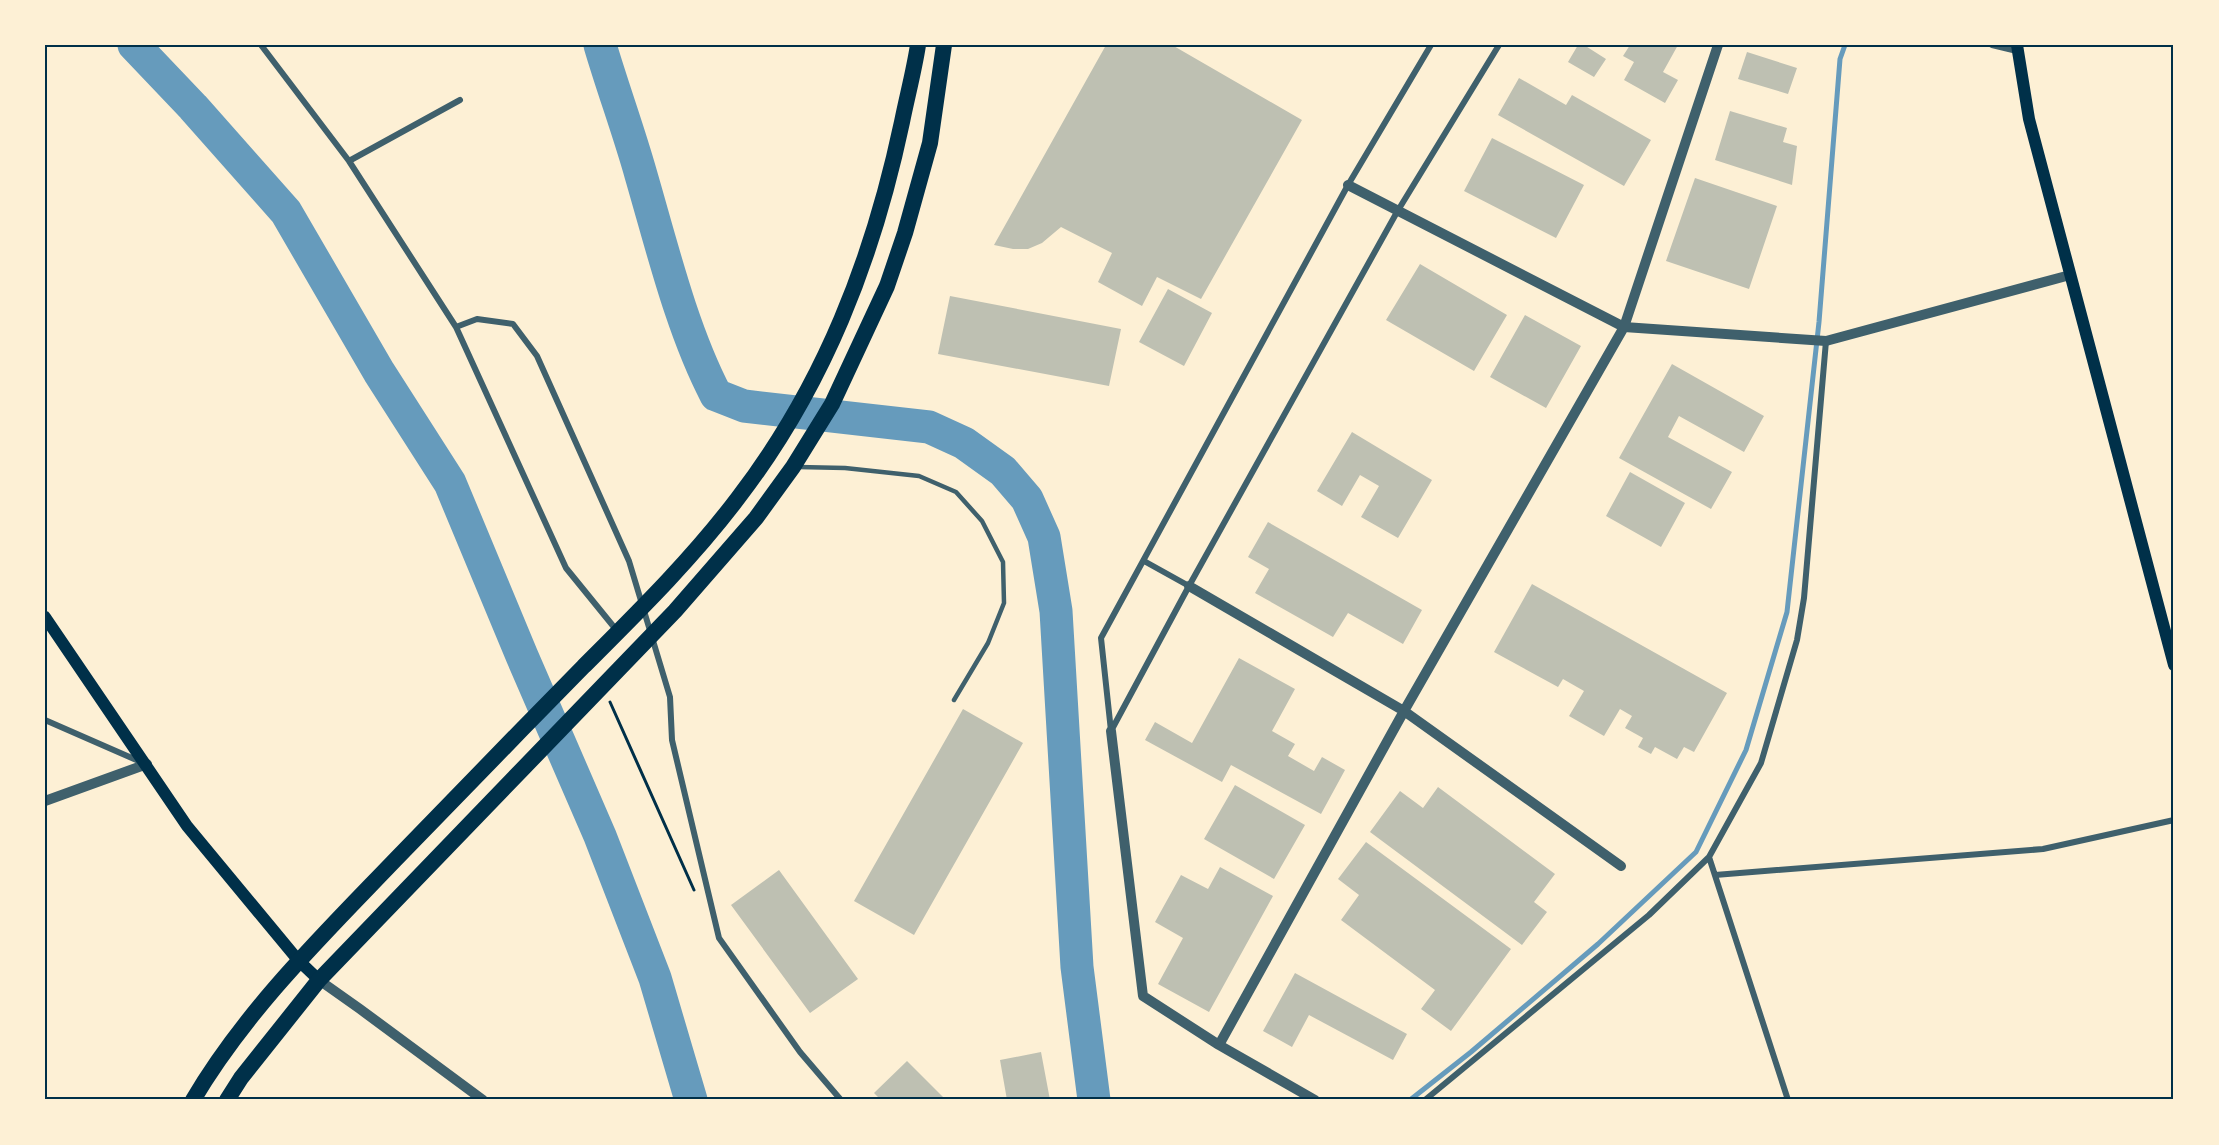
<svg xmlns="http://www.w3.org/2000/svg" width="2219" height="1145" font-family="'IBM Plex Sans',sans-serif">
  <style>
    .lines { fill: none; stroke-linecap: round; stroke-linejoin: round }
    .stream { stroke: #669bbc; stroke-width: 5 }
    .river { stroke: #669bbc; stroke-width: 33 }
    .building { fill: #bec0b2 }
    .path { stroke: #003049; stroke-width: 3 }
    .service { stroke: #3f606c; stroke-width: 4.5 }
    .minor { stroke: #3f606c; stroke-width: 6 }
    .tertiary { stroke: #3f606c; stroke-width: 10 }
    .secondary { stroke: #003049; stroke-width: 12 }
    .trunk { stroke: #003049; stroke-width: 16 }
    .neatline { fill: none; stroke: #003049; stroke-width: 2 }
  </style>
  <rect width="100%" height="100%" fill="#fdf0d5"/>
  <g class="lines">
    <path class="stream" d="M 1410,1100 L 1471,1052 L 1598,944 L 1696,852 L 1746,750 L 1787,612 L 1819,322 L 1840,59 L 1845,45"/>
    <path class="river" d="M 134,45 L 193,107 L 286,212 L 379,372 L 450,483 L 522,656 L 600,836 L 655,978 L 691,1100
      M 600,45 C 613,89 629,132 641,175 C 662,247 682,330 716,395 L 744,406 L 929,427 L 964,443 L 1003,471 L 1027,499 L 1044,537 L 1056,611 L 1077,967 L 1094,1100"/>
  </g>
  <path class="building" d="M 1106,45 L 1172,45 L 1302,120 L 1201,299 L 1157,277 L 1142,306 L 1098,282 L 1112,253 L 1061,227 L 1042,243 L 1028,249 L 1013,249 L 994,245 Z
    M 1578,45 L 1584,45 L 1606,59 L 1594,77 L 1568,62 Z
    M 1630,45 L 1678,45 L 1663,72 L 1678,80 L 1665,103 L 1624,80 L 1634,62 L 1623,56 Z
    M 1747,52 L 1797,68 L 1788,94 L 1738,79 Z
    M 1519,78 L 1566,105 L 1572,95 L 1651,140 L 1624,186 L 1498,115 Z
    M 1730,111 L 1787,128 L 1783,142 L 1797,146 L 1792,185 L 1715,160 Z
    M 1492,138 L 1584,185 L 1556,238 L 1464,191 Z
    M 1695,178 L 1777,206 L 1749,289 L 1666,261 Z
    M 1420,264 L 1507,315 L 1474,371 L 1386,320 Z
    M 1168,289 L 1212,313 L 1184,366 L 1139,342 Z
    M 950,296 L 1121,329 L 1109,386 L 938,354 Z
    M 1525,315 L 1581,346 L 1546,408 L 1490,377 Z
    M 1672,364 L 1764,416 L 1744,452 L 1679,416 L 1668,437 L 1732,472 L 1711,509 L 1619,458 Z
    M 1352,432 L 1432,480 L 1398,538 L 1361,517 L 1379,486 L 1360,475 L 1342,506 L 1317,491 Z
    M 1630,472 L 1685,503 L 1661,547 L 1606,516 Z
    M 1268,522 L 1422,610 L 1403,644 L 1348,613 L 1333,637 L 1255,593 L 1269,569 L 1248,557 Z
    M 1532,584 L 1727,693 L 1694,752 L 1684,747 L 1677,759 L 1655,747 L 1651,754 L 1638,747 L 1643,738 L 1625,728 L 1632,716 L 1620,709 L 1604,736 L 1569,716 L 1584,691 L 1563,679 L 1558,687 L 1494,652 Z
    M 1239,658 L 1295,689 L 1272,731 L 1295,744 L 1288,756 L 1314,771 L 1322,757 L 1345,770 L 1321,814 L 1231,765 L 1222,782 L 1145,740 L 1155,722 L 1192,743 Z
    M 963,709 L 1023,743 L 914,935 L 854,901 Z
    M 1235,785 L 1305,825 L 1274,879 L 1204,839 Z
    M 1438,787 L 1555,874 L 1534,902 L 1547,912 L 1522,945 L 1370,832 L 1400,791 L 1423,808 Z
    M 1366,842 L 1511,949 L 1451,1031 L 1421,1009 L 1435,990 L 1341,920 L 1359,895 L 1338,879 Z
    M 1220,867 L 1273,896 L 1209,1012 L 1158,984 L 1183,938 L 1155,922 L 1181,875 L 1208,889 Z
    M 779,870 L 858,979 L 810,1013 L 731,905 Z
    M 1295,973 L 1407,1034 L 1393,1060 L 1309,1015 L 1292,1047 L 1263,1031 Z
    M 1041,1052 L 1050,1100 L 1007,1100 L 1000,1060 Z
    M 907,1061 L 946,1100 L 881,1100 L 874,1093 Z"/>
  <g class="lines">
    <path class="path" d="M 610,702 L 694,890"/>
    <path class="service" d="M 798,467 L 845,468 L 919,476 L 956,492 L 982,521 L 1003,562 L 1004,603 L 988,643 L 954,700"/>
    <path class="minor" d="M 261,45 L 349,161 L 456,327 L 566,568 L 618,632
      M 1992,45 L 2017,51
      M 349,161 L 460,100
      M 456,327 L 477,319 L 513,324 L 537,356 L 629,561 L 670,697 L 672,740 L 719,938 L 800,1052 L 841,1100
      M 1144,561 L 1189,586
      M 45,720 L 141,762
      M 1111,731 L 1189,586 L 1397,212 L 1499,45
      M 1111,731 L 1101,638 L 1348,185 L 1431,45
      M 1709,857 L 1788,1100
      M 1715,875 L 2043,849 L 2174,820
      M 1425,1100 L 1649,915 L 1709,857 L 1761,763 L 1797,640 L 1804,598 L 1826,341"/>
    <path class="tertiary" d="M 1348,185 L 1624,327 L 1826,341 L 2070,275
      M 1189,586 L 1404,711 L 1621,866
      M 1111,731 L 1143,996 L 1219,1045 L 1315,1100
      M 45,801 L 147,764
      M 319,980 L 360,1009 L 483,1100
      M 1219,1045 L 1404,711 L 1624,327 L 1718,45"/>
    <path class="secondary" d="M 2017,45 L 2029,119 L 2174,665
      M 45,617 L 187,826 L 298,960 L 319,980"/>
    <path class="trunk" d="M 193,1100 C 246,1010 323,935 395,860 C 458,795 520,731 583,667 C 637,613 692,559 738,498 C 824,386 873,259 902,122 C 907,97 914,71 918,45
      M 227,1100 L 241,1078 L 319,980 L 675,611 L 756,518 L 793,467 L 832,404 L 887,286 L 905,233 L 930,143 L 944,45"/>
  </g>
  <rect width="2219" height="1145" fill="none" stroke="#fdf0d5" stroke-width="93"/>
  <rect x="46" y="46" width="2126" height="1052" class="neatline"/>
</svg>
